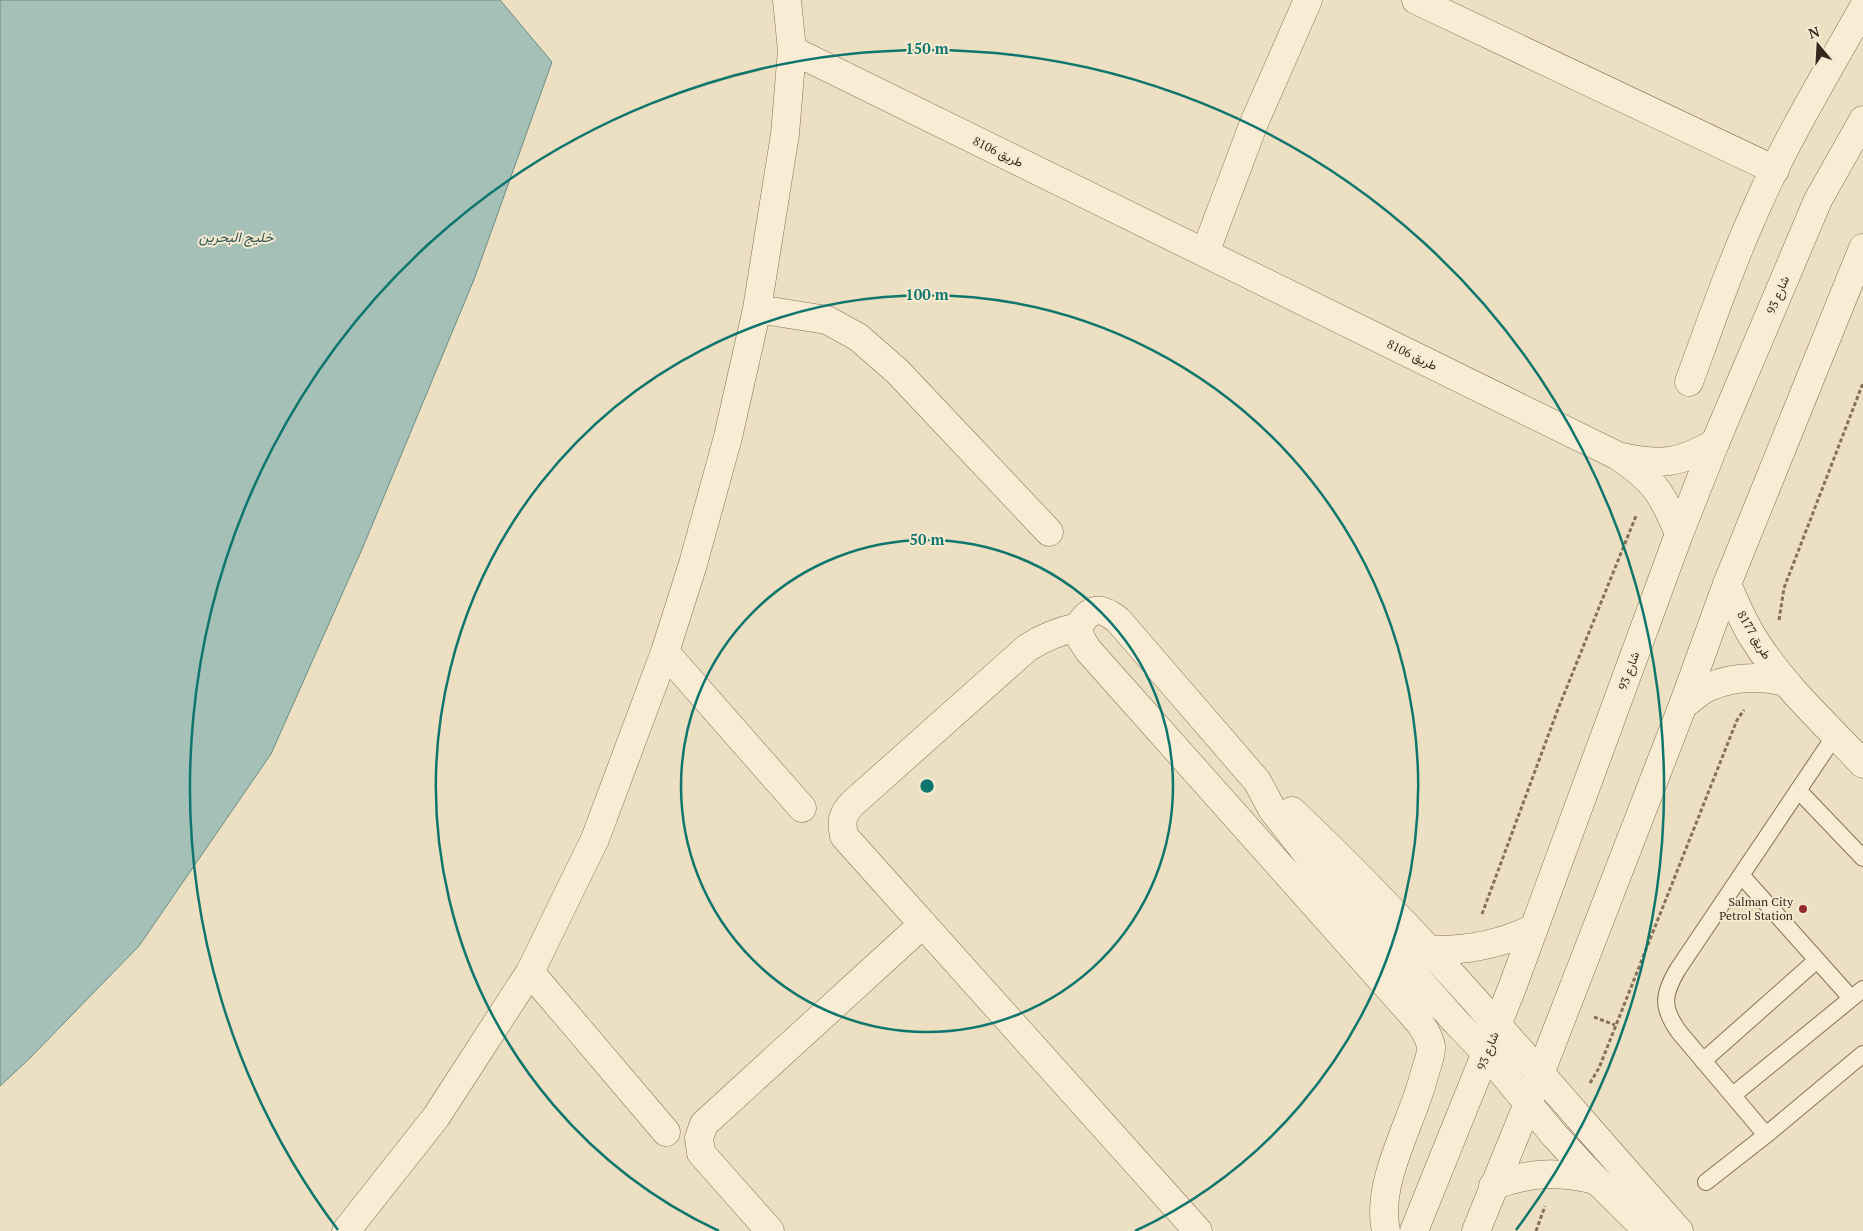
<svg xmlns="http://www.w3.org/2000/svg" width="1863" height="1231" font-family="'PT Serif',Vazirmatn,serif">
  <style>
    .water { fill: #a4c0b7; stroke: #6b8d84 }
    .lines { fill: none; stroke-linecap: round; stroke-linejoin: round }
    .service-casing { stroke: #867059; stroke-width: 18 }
    .minor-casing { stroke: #867059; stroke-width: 29 }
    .tertiary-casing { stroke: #867059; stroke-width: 29 }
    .path { stroke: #867059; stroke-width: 3; stroke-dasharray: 4 2.5; stroke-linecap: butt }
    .service { stroke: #f8ecd4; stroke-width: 16 }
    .minor { stroke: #f8ecd4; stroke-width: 28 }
    .tertiary { stroke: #f8ecd4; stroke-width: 28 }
    .ring { fill: none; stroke: #0f766e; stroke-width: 2.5 }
    .poi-dot { fill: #952a2d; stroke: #f5e9d0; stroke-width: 2 }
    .labels { text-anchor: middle; stroke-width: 4; stroke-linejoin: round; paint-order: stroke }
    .street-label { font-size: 12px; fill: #36281d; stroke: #f5e9d0 }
    .poi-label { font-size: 12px; fill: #36281d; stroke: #f5e9d0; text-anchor: end }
    .water-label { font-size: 14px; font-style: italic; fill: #2c5652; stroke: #f5e9d0 }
    .centre { fill: #0f766e; stroke: #f5e9d0; stroke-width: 2.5 }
    .ring-label { font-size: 15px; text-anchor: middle; font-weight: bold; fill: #0f766e; stroke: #f5e9d0; stroke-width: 4; stroke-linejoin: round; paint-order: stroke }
  </style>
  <rect width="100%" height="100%" fill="#eddfc1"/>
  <path class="water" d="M 0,0 L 500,0 L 552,62 L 475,277 L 363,547 L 271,754 L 139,946 L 29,1059 L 0,1086 Z"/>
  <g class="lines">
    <defs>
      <path id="service" d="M 1798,790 L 1863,858
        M 1741,875 L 1851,998
        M 1703,1061 L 1817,960
        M 1733,1095 L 1863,989
        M 1766,1135 L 1679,1032 C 1661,1007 1663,994 1678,969 L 1836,734
        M 1706,1182 L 1766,1135 L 1863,1054"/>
      <path id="minor" d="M 1416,0 L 1775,170
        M 792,50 L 1618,456 C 1654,480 1663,494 1679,534
        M 1205,253 L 1254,123 L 1308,0
        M 757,309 L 827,320 L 858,337 L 897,371 L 1049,532
        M 1689,382 C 1711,322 1732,261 1759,202 C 1789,135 1827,72 1863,8
        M 1622,457 C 1661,466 1680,463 1715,443
        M 1727,584 C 1735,603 1743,622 1754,639 C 1783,686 1826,724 1863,764
        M 1078,627 C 1059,631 1044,637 1027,648 L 853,803 C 842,814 841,821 844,836 L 1198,1231
        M 665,652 L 802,808
        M 1683,705 C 1691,700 1699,691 1709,687 C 1734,676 1760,676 1786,682
        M 1292,811 C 1431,942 1552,1089 1679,1231
        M 530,972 L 666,1132
        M 346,1231 L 436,1117 L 530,972 L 595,839 L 665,652 L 693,564 L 728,437 L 757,309 L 785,134 L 792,50 L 787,0
        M 770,1231 L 701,1153 L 699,1138 L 704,1124 L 923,924
        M 1386,1231 C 1375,1183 1412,1123 1424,1076 C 1426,1067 1432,1055 1431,1046 C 1429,1037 1425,1030 1419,1022 L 1088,650 L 1081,639 L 1078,627 C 1090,607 1100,606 1118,620 L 1257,781 L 1272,809 L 1312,860 L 1456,1022 L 1487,1054 L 1555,1136 L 1596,1180 L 1648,1231"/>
      <path id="tertiary" d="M 1429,950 C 1467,951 1500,945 1534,928
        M 1493,1186 C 1530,1172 1557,1171 1596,1180
        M 1414,1231 L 1512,988 L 1679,534 L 1715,443 L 1818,200 L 1863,120
        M 1476,1231 L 1540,1074 L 1683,705 L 1727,584 L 1863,248"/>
    </defs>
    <use href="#service" class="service-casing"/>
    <use href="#minor" class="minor-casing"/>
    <use href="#tertiary" class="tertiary-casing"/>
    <path class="path" d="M 1779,620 L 1784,588 L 1863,383
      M 1482,914 L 1558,709 L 1636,516
      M 1594,1017 L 1615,1025
      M 1590,1083 L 1599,1068 L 1737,720 L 1744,710
      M 1536,1231 L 1545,1206"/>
    <use href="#service" class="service"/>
    <use href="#minor" class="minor"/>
    <use href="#tertiary" class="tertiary"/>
  </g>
  <g class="ring">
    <circle cx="927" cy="786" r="246"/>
    <path d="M719 1231A491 491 0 1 1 1135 1231"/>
    <path d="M338 1230A737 737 0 1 1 1516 1230"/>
  </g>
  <circle class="poi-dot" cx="1803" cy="909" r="5"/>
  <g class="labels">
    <g class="street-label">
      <text transform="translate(998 152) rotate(26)" y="4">طريق 8106</text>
      <text transform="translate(1778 295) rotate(-67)" y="4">شارع 93</text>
      <text transform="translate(1412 355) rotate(26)" y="4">طريق 8106</text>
      <text transform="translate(1754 635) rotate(59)" y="4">طريق 8177</text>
      <text transform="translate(1629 671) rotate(-70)" y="4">شارع 93</text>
      <text transform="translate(1488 1051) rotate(-69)" y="4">شارع 93</text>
    </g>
    <g class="poi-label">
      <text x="1793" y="906">Salman City<tspan x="1793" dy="14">Petrol Station</tspan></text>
    </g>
    <g class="water-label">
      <text x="236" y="242">خليج البحرين</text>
    </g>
  </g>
  <circle cx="927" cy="786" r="8" class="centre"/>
  <g class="ring-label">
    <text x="927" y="54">150 m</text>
    <text x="927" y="300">100 m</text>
    <text x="927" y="545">50 m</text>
  </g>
  <g transform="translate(1818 45) rotate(342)" stroke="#f5e9d0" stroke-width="4" paint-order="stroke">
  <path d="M0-4L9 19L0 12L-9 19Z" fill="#36281d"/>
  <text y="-8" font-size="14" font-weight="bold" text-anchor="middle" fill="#36281d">N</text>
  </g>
</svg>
